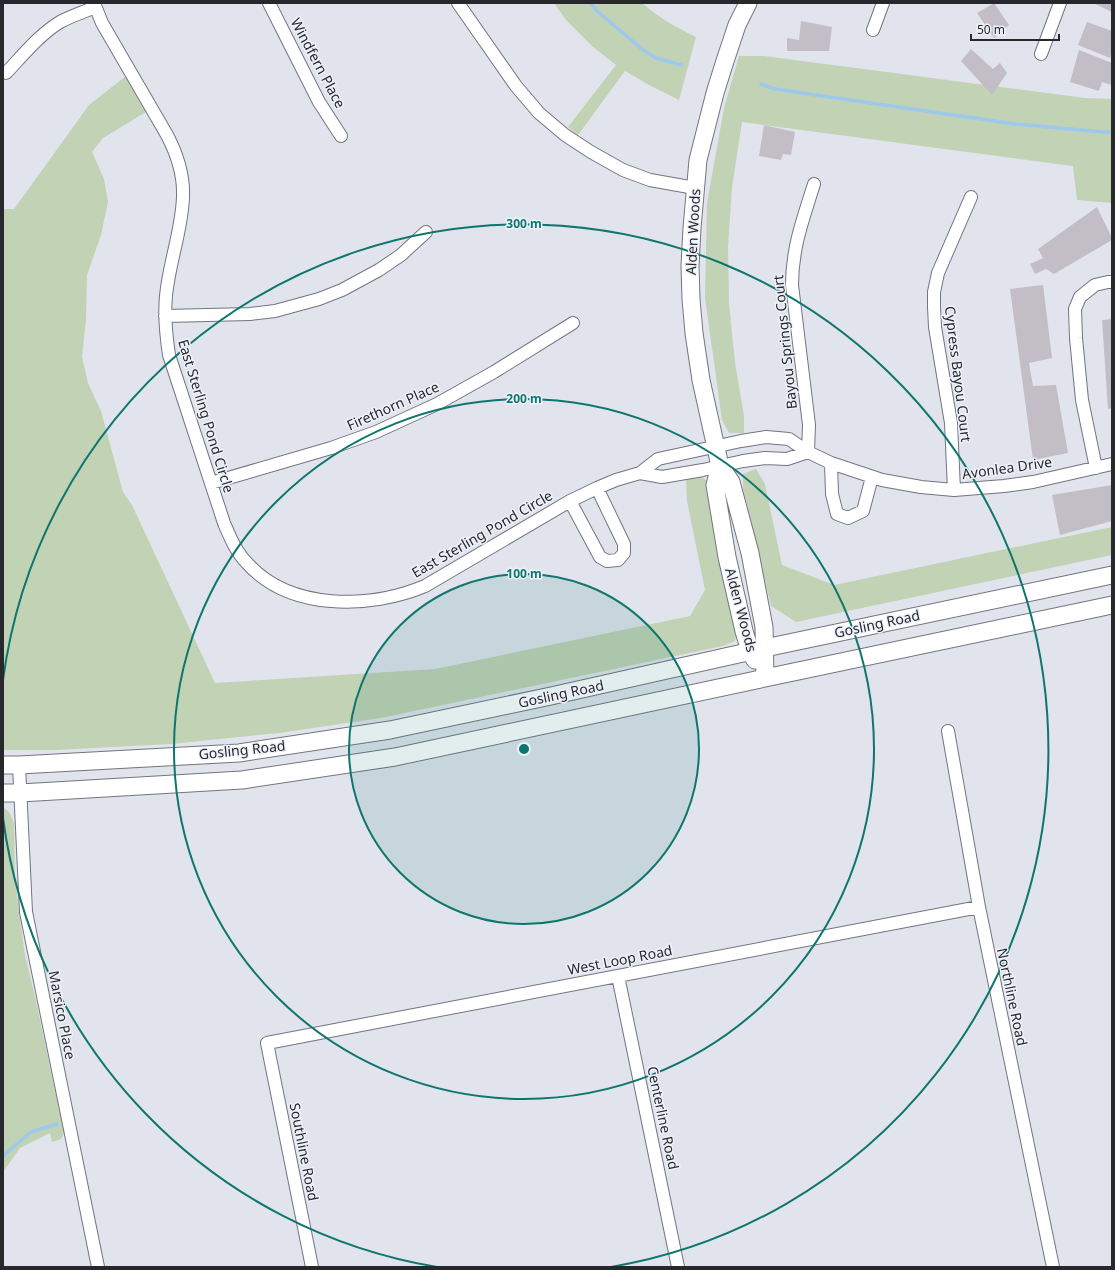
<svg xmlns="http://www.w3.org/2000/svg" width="1115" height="1270" font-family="'Noto Sans',sans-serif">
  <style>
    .green { fill: #c2d2b5 }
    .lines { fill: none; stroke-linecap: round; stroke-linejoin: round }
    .stream { stroke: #9dc9ed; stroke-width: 3.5 }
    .building { fill: #c3bec5 }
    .street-casing { stroke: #72757d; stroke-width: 14 }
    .secondary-casing { stroke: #72757d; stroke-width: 19 }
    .street { stroke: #fff; stroke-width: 12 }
    .secondary { stroke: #fff; stroke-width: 17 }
    .ring { fill: none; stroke: #0f766e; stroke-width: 2 }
    .labels { text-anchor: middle; stroke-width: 3; stroke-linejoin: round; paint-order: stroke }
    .street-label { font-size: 14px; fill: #26282b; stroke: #eef1fa }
    .centre { fill: #0f766e; stroke: #eef1fa; stroke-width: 2 }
    .ring-label { font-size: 12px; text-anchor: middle; font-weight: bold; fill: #0f766e; stroke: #eef1fa; stroke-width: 3; stroke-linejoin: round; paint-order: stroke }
  </style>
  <rect width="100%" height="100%" fill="#e1e4ed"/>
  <path class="green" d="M 554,3 L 642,3 C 658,17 677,28 696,37 L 679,100 L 649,85 L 625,71 L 578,135 L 568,127 L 616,65 L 592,46 L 566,20 Z
    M 739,56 L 764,56 L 1085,98 L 1112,99 L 1112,203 L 1077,200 L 1073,166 L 742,122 L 732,187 L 728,247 L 729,303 L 735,363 L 744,416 L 744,433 L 729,433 L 722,420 L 705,298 L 707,203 L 724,108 Z
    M 126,76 L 146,112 L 103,138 L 92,152 L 104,179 L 108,202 L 101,235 L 87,275 L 86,319 L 82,357 L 88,383 L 101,411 L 123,492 L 132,505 L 215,683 L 435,669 L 690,616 L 705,590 L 687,501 L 686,478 L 700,476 L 710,483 L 737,629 L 735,641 L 723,646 L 381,718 L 279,733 L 171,744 L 56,750 L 3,750 L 3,209 L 14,209 L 89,105 Z
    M 756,469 L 765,484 L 782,565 L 834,585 L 1112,527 L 1112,555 L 796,622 L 771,606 L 743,489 L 743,474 Z
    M 3,807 L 9,812 L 14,823 L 15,877 L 19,913 L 25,955 L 36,1001 L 64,1133 L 61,1139 L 52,1142 L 50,1133 L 20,1148 L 3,1172 Z"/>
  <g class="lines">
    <path class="stream" d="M 591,3 L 597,11 L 643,50 L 656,58 L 681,65
      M 761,84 L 775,89 L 1015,124 L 1102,132 L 1112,132
      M 3,1158 L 5,1154 L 31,1132 L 57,1124"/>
  </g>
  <path class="building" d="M 994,3 L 1009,25 L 994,38 L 977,13 Z
    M 1093,3 L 1112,3 L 1112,12 Z
    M 801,21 L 832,27 L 829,51 L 787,51 L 787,38 L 799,40 Z
    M 1087,22 L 1112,31 L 1112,51 L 1110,58 L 1078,45 Z
    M 971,49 L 993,69 L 1000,63 L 1007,73 L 992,95 L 961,61 Z
    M 1079,50 L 1112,63 L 1112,85 L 1102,82 L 1099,91 L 1070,82 Z
    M 764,125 L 795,132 L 791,155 L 783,154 L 781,160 L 759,156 Z
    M 1097,207 L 1112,238 L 1112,240 L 1054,274 L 1046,269 L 1035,274 L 1030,264 L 1043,258 L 1038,249 Z
    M 1043,285 L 1052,358 L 1029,363 L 1033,386 L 1056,385 L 1068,453 L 1033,460 L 1010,289 Z
    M 1112,319 L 1112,408 L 1108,409 L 1102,320 Z
    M 1112,485 L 1112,521 L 1060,535 L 1052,495 Z"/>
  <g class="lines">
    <defs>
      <path id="street" d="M 94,3 L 102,23 L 167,135 C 177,154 184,175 183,197 C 182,230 169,263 166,296 C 164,316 166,335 169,355 L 224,523 C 230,537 236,552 247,563 C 290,611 370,609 425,586 L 570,501 L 597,488 L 616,480 L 640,473 L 658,459 L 741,441 L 766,437 L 789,439 L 808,452 L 831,463 L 882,480 L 921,487 L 954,490 L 1004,486 L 1033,482 L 1112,464
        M 269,3 L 319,102 L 341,136
        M 458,3 L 516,86 L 539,113 L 565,135 L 591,152 L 623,170 L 650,180 L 695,188
        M 873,30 L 883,3
        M 1041,54 L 1060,3
        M 6,73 C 23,55 39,35 60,22 C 71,16 84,12 95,7
        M 165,316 L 250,314 L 275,311 L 319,299 L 342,290 L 379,270 L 401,255 L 426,232
        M 808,452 L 809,425 L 792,285 C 792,248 803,219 814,184
        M 831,463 L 832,494 L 837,514 L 848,518 L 863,511 L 872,477
        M 1096,468 L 1082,400 L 1076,338 L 1075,309 L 1080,297 L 1095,285 L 1108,282 L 1112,282
        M 640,473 L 662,477 L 703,470 L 743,461 L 765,458 L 787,459 L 808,452
        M 211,483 L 331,448 L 376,432 L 437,404 L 494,372 L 573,323
        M 954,490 L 951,423 L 935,327 L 934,307 L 934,292 L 938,273 L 971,197
        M 570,501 L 600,557 L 607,561 L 618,560 L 624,553 L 624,544 L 597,488
        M 948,731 L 979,907 L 1053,1267
        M 19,765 L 26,912 L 98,1267
        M 618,976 L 678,1267
        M 312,1267 L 267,1043 L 979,907"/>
      <path id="secondary" d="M 748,3 L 737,25 L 725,61 L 715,93 L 698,160 L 692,228 L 690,266 L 691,299 L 694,333 L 701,380 L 720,466 L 731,482 L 750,553 L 764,627 L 765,678
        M 720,466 L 715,485 L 727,557 L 744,631 L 750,651 L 755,660
        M 3,765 L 19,765 L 239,753 L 390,730 L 551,696 L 765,648 L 1112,575
        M 3,793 L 20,793 L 242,780 L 395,757 L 765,678 L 1112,605"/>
    </defs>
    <use href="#street" class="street-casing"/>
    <use href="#secondary" class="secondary-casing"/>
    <use href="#street" class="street"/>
    <use href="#secondary" class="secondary"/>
  </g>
  <circle cx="524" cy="749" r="175" fill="#0f766e" fill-opacity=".12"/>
  <g class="ring">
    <circle cx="524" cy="749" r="175"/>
    <circle cx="524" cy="749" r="350"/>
    <path d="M437 1267A525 525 0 0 1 3 818M3 680A525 525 0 1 1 611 1267"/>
  </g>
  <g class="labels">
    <g class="street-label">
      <text transform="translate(318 63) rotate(62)" y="5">Windfern Place</text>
      <text transform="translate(693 232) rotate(-87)" y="5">Alden Woods</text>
      <text transform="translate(785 342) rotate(-96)" y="5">Bayou Springs Court</text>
      <text transform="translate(958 374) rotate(83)" y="5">Cypress Bayou Court</text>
      <text transform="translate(393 406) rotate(-24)" y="5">Firethorn Place</text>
      <text transform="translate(206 416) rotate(73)" y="5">East Sterling Pond Circle</text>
      <text transform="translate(1007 468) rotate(-8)" y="5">Avonlea Drive</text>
      <text transform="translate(482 534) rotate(-30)" y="5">East Sterling Pond Circle</text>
      <text transform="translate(741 610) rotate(75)" y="5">Alden Woods</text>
      <text transform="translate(877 624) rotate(-12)" y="5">Gosling Road</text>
      <text transform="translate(561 694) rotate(-12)" y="5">Gosling Road</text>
      <text transform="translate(242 750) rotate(-6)" y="5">Gosling Road</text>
      <text transform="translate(620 960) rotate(-11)" y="5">West Loop Road</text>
      <text transform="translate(1012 997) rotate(78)" y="5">Northline Road</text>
      <text transform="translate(62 1015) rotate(79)" y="5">Marsico Place</text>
      <text transform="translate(663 1118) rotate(78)" y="5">Centerline Road</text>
      <text transform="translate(304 1152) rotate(79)" y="5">Southline Road</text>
    </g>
  </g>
  <circle cx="524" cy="749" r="6" class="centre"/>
  <g class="ring-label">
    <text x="524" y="228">300 m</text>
    <text x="524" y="403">200 m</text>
    <text x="524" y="578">100 m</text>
  </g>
  <rect width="1115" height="1270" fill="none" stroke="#26282b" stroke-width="8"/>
  <path d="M971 34v6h88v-6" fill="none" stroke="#26282b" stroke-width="2"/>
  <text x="977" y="34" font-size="12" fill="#26282b" stroke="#eef1fa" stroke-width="3" paint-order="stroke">50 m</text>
</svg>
